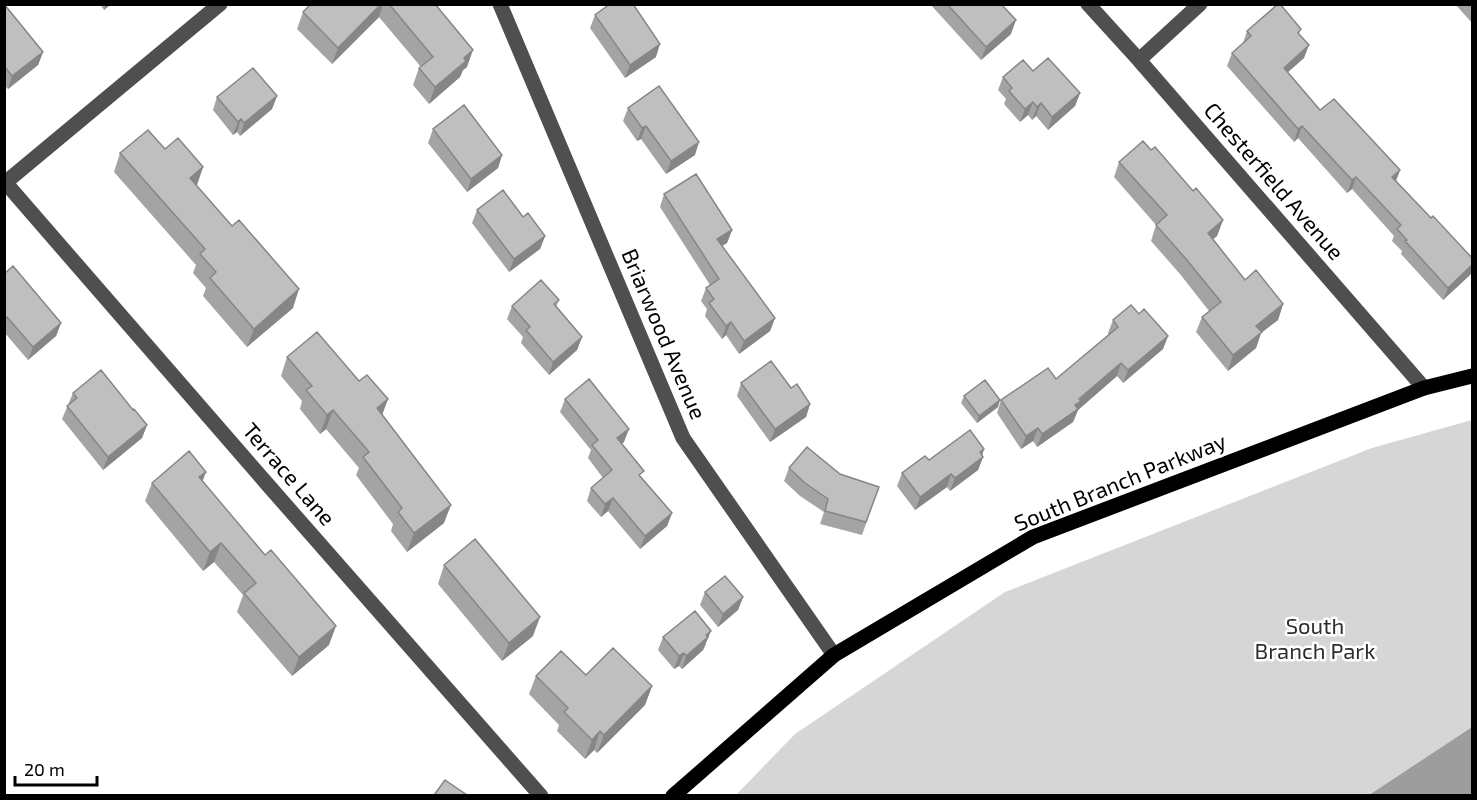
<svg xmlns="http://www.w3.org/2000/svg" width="1477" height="800" font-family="'Exo 2',sans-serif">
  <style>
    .green { fill: #d6d6d6 }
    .water { fill: #9d9d9d }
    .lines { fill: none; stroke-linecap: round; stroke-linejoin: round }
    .minor { stroke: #4f4f4f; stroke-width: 15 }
    .major { stroke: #000; stroke-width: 15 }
    .wall { fill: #a4a4a4 }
    .shaded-wall { fill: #868686 }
    .building { fill: #bfbfbf; stroke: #868686; stroke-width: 1.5 }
    .labels { text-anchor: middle; stroke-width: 5; stroke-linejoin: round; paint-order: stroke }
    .street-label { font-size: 22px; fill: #000; stroke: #fff }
    .park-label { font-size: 22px; fill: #2d2d2d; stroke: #fff }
  </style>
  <rect width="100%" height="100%" fill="#fff"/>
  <path class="green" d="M 1472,420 L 1472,727 L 1369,795 L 735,796 L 795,734 L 1005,592 L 1372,448 Z"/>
  <path class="water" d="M 1472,727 L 1472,795 L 1369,795 Z"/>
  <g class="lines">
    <path class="minor" d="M 500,4 L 683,438 L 834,655
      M 1088,4 L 1139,60 L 1424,388
      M 1139,60 L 1200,4
      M 4,181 L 268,485 L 541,796
      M 6,182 L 220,4"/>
    <path class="major" d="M 673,796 L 834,655 L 1033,537 L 1424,388 L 1472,376"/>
  </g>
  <path class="wall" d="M 4,4 L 43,52 L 38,65 L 8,89 L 4,85 Z
    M 100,4 L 111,4 L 104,10 Z
    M 311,4 L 435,4 L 467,67 L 463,70 L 460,77 L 429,104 L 413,85 L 419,68 L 421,67 L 379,17 L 332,64 L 297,29 L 303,12 Z
    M 930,4 L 1001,4 L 1011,34 L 981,60 Z
    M 1455,4 L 1473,4 L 1473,24 Z
    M 595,15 L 656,57 L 625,78 L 590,28 Z
    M 1247,31 L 1299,35 L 1304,58 L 1288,72 L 1320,110 L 1400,170 L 1396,181 L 1431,218 L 1473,259 L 1473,269 L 1470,275 L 1443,300 L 1401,254 L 1402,251 L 1392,241 L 1394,236 L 1352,189 L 1347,193 L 1298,138 L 1294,142 L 1227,66 L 1232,53 L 1243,43 Z
    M 1033,71 L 1080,93 L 1075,106 L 1048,130 L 1036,116 L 1032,120 L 1028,115 L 1020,122 L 1004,104 L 1006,99 L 998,90 L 1003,77 Z
    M 277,96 L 272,109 L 240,136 L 237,132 L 233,135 L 213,110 L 217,97 Z
    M 628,108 L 695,155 L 666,174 L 641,139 L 637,141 L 623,121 Z
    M 433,129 L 502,155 L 498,168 L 467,192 L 428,143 Z
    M 165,149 L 203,167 L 197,186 L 293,308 L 247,347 L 203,296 L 206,288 L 193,273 L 196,265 L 114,172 L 120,153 Z
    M 1151,150 L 1223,220 L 1217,236 L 1213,239 L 1245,280 L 1283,304 L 1278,320 L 1261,333 L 1256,348 L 1228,371 L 1196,332 L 1202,317 L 1209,311 L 1180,274 L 1151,241 L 1156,225 L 1114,177 L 1119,162 Z
    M 664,194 L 732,230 L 727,243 L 722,246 L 775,318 L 770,331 L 739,354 L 726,335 L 722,339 L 705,316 L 707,309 L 701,301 L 706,288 L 710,285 L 660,207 Z
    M 477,210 L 523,217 L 545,236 L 540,249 L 509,272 L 472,223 Z
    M 4,274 L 61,323 L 56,336 L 28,360 L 4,332 Z
    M 559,300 L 556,307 L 582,337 L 577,350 L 549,375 L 521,343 L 523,337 L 507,319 L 512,306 Z
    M 1139,314 L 1168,336 L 1163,349 L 1123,383 L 1117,376 L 1078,410 L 1073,422 L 1037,447 L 1033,441 L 1021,449 L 997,413 L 1001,400 L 1056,379 L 1109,335 L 1108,333 L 1113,320 Z
    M 287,357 L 359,381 L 388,399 L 382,414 L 444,523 L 407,552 L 391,531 L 393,524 L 356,475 L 359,468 L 326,429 L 320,434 L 300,409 L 302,401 L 281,376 Z
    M 741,383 L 810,404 L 806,417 L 770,442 L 737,396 Z
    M 73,393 L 133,410 L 147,425 L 142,438 L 103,470 L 62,419 Z
    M 964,396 L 998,407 L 977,423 L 961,403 Z
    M 565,399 L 624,442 L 621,444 L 641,478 L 672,513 L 667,526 L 640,549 L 608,511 L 601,517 L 587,501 L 591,488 L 603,478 L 588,458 L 591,450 L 560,412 Z
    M 984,449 L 982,455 L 983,457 L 978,470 L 950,491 L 947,487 L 915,510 L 897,486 L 902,473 L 929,460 Z
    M 789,468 L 840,474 L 879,487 L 862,535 L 820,524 L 824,512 L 800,496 L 784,481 Z
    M 203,481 L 329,645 L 292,676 L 237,612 L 243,595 L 214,562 L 203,571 L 145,501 L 152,483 Z
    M 444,565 L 533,636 L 502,661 L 438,584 Z
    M 705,592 L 743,597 L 738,610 L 718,627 L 700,605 Z
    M 663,637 L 706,644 L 703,650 L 682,669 L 679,666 L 674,669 L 658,650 Z
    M 586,675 L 652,686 L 645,705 L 597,753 L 594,750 L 585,759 L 557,731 L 559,725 L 529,694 L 536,676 Z"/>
  <path class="shaded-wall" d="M 106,4 L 111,4 L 104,10 Z
    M 381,4 L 383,4 L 379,17 L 332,64 L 338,48 Z
    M 1016,20 L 1011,34 L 981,60 L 986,47 Z
    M 660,44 L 656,57 L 625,78 L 630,65 Z
    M 1309,45 L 1304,58 L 1279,80 L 1284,68 Z
    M 473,50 L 467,67 L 463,70 L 460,77 L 429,104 L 435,87 L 464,58 Z
    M 43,52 L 38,65 L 8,89 L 12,76 Z
    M 1080,93 L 1075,106 L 1048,130 L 1052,117 Z
    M 277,96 L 272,109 L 240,136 L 244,123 Z
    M 1033,102 L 1028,115 L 1020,122 L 1025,109 Z
    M 1041,103 L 1036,116 L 1032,120 L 1037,107 Z
    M 241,119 L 237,132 L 233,135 L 238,122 Z
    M 646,126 L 641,139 L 637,141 L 642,128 Z
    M 1302,126 L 1298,138 L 1294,142 L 1298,129 Z
    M 699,142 L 695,155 L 666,174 L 671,161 Z
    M 502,155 L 498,168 L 467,192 L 471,179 Z
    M 203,167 L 196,186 L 190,178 Z
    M 1400,170 L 1395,183 L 1392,177 Z
    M 1356,177 L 1352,189 L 1347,193 L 1352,180 Z
    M 1223,220 L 1217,236 L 1202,249 L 1208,233 Z
    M 732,230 L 727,243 L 712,252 L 717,239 Z
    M 545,236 L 540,249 L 509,272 L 514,259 Z
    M 1473,264 L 1473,269 L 1470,275 L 1443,300 L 1448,288 Z
    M 299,289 L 293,308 L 247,347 L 254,329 Z
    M 1283,304 L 1278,320 L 1261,333 L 1256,348 L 1228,371 L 1233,355 L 1256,326 Z
    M 775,318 L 770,331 L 739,354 L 744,341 Z
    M 731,322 L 726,335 L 722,339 L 726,326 Z
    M 61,323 L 56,336 L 28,360 L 33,347 Z
    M 1168,336 L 1163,349 L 1123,383 L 1128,370 Z
    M 582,337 L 577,350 L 549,375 L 553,362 Z
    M 1121,363 L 1117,376 L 1078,410 L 1073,422 L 1037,447 L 1042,434 L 1079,399 Z
    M 388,399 L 381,418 L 377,408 Z
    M 1000,400 L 998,407 L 977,423 L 979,416 Z
    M 810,404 L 806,417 L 770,442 L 775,429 Z
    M 333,410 L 326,429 L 320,434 L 327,415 Z
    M 147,425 L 142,438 L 103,470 L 108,457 Z
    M 1038,428 L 1033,441 L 1021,449 L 1026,436 Z
    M 629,429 L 624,442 L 612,452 L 617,438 Z
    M 984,449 L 981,459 L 983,457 L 978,470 L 950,491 L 955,478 L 980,452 Z
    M 206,472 L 199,491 L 199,477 Z
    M 951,474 L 947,487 L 915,510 L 920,497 Z
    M 613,498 L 608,511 L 601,517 L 605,504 Z
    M 451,505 L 444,523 L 407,552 L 414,533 Z
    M 672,513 L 667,526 L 640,549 L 645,536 Z
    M 221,543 L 214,562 L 203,571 L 210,552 Z
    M 743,597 L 738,610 L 718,627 L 723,614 Z
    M 540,617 L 533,636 L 502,661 L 509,643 Z
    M 336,626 L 329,645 L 292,676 L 299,657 Z
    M 711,631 L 703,650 L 682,669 L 686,656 L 706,635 Z
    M 684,653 L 679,666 L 674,669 L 679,656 Z
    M 652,686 L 645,705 L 597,753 L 604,735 Z
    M 600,731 L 594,750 L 585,759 L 592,740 Z"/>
  <path class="building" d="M 4,4 L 43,52 L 12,76 L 4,66 Z
    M 311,4 L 381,4 L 338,48 L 303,12 Z
    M 389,4 L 435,4 L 473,50 L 464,58 L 466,61 L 435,87 L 419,68 L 433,57 Z
    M 610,4 L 633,4 L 660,44 L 630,65 L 595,15 Z
    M 947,4 L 1001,4 L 1016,20 L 986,47 Z
    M 1278,4 L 1280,4 L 1301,29 L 1298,33 L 1309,45 L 1284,68 L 1320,110 L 1334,99 L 1400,170 L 1392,177 L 1431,218 L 1433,216 L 1473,259 L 1473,264 L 1448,288 L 1405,241 L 1407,240 L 1397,229 L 1401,225 L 1356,177 L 1352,180 L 1302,126 L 1298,129 L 1232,53 L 1251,36 L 1247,31 Z
    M 1048,58 L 1080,93 L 1052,117 L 1041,103 L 1037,107 L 1033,102 L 1025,109 L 1009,91 L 1012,88 L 1003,77 L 1023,60 L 1033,71 Z
    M 253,68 L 277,96 L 244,123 L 241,119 L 238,122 L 217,97 Z
    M 659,86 L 699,142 L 671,161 L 646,126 L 642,128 L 628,108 Z
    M 464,105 L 502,155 L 471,179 L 433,129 Z
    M 148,130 L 165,149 L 178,138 L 203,167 L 190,178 L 232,226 L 239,220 L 299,289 L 254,329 L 210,278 L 216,272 L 200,254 L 205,249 L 120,153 Z
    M 1143,141 L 1151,150 L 1155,147 L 1193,191 L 1196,188 L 1223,220 L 1208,233 L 1245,280 L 1256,270 L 1283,304 L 1256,326 L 1262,332 L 1233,355 L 1202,317 L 1221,302 L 1186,259 L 1156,225 L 1167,215 L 1119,162 Z
    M 696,174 L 732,230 L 717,239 L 775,318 L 744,341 L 731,322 L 726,326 L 709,303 L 714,299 L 706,288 L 719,279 L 664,194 Z
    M 503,190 L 523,217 L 528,213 L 545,236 L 514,259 L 477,210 Z
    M 13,266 L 61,323 L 33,347 L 7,317 L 4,320 L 4,274 Z
    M 541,280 L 559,300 L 554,304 L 582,337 L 553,362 L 526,330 L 530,327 L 512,306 Z
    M 1131,305 L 1139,314 L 1144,309 L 1168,336 L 1128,370 L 1121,363 L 1079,399 L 1081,401 L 1075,405 L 1078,409 L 1042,434 L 1038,428 L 1026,436 L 1001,400 L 1048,368 L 1056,379 L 1118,327 L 1113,320 Z
    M 317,332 L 359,381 L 367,375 L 388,399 L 377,408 L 451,505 L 414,533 L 398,512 L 402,508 L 363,457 L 369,452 L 333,410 L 327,415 L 306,390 L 312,386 L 287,357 Z
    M 771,361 L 791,388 L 797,384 L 810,404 L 775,429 L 741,383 Z
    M 101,370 L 133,410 L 134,409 L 147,425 L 108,457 L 67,406 L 77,398 L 73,393 Z
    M 589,379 L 629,429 L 617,438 L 644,471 L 639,475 L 672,513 L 645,536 L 613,498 L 605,504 L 591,488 L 612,470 L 592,445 L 598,440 L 565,399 Z
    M 985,380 L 1000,400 L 979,416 L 964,396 Z
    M 970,430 L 984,449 L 980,452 L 983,457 L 955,478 L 951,474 L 920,497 L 902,473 L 925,456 L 929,460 Z
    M 807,447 L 840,474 L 879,487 L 866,522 L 825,511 L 828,499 L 805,483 L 789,468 Z
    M 189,451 L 206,472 L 199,477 L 265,555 L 271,550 L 336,626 L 299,657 L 244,593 L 256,583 L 221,543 L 210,552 L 152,483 Z
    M 475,539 L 540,617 L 509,643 L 444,565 Z
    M 725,576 L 743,597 L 723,614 L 705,592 Z
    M 695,611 L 711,631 L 706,635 L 708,637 L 686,656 L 684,653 L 679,656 L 663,637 Z
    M 613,648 L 652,686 L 604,735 L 600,731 L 592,740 L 564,712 L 568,708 L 536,676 L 561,651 L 586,675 Z
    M 445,780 L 467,795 L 434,795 Z"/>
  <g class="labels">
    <g class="street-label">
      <text transform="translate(1274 181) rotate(49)" y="8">Chesterfield Avenue</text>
      <text transform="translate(664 334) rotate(67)" y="8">Briarwood Avenue</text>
      <text transform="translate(289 474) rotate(49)" y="8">Terrace Lane</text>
      <text transform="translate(1120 482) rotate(-22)" y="8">South Branch Parkway</text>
    </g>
    <g class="park-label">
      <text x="1315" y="634">South<tspan x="1315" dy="25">Branch Park</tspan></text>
    </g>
  </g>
  <rect width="1477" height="800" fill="none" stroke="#000000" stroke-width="12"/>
  <path d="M15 776v9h82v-9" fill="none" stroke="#000000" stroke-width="3"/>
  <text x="24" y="776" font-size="18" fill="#000000" stroke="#ffffff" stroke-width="4.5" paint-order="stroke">20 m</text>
</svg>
